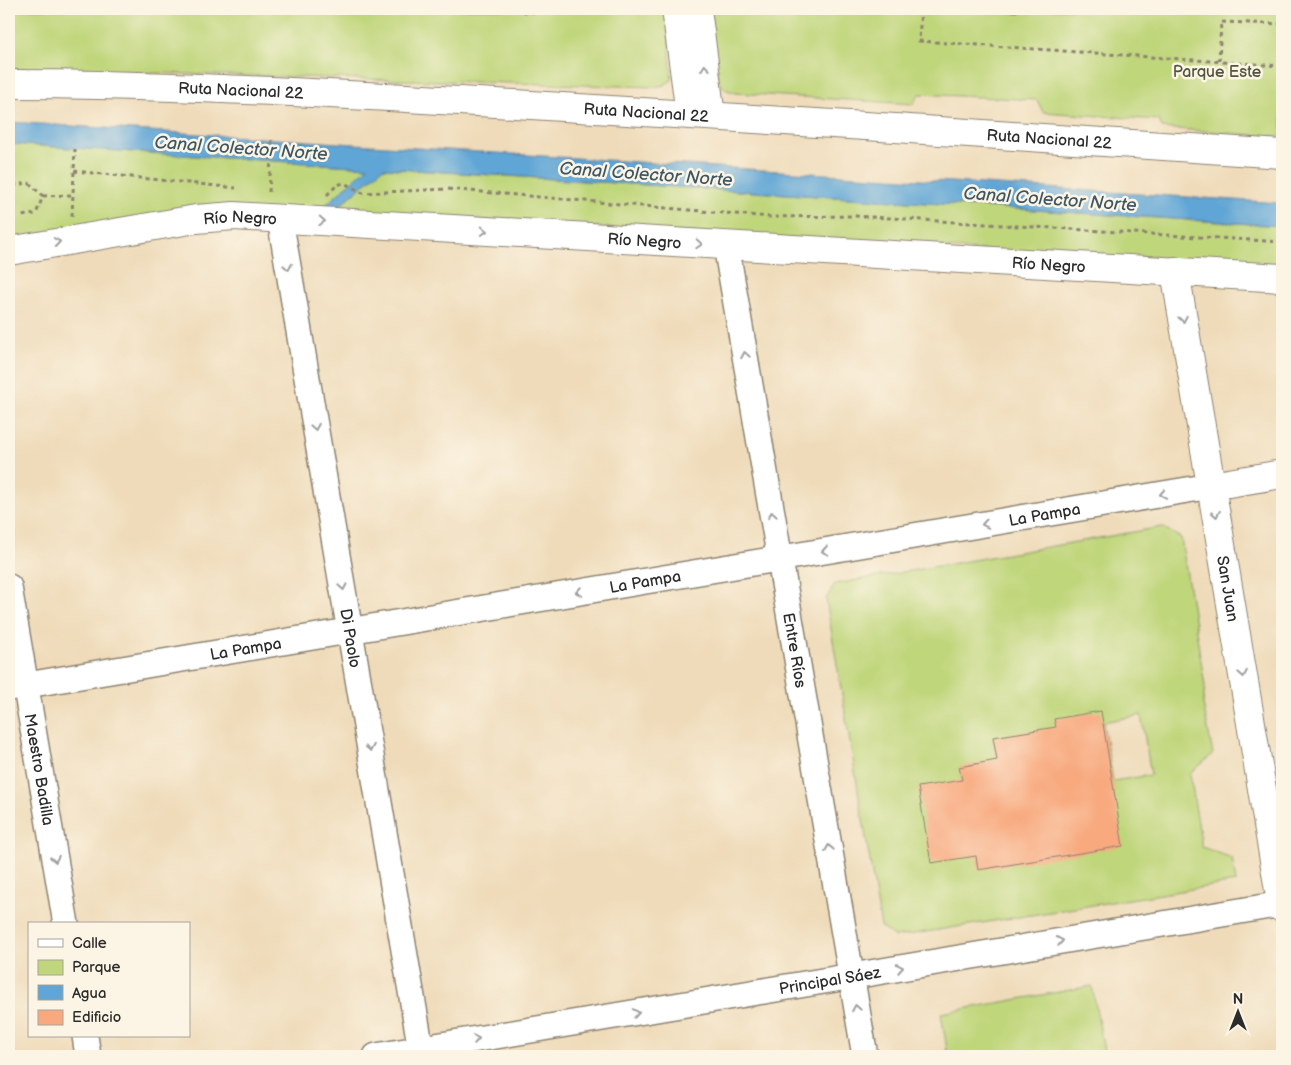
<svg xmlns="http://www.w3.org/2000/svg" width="1291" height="1065" font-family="'Balsamiq Sans',sans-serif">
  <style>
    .green { fill: #bfd67a; stroke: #758052; fill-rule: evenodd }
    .water { fill: #5fa5d5; stroke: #456880 }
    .building { fill: #f8a97e }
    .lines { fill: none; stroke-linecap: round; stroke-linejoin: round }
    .minor-casing { stroke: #8d8372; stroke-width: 28 }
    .tertiary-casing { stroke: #8d8372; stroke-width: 30 }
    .trunk-casing { stroke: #8d8372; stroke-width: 30 }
    .path { stroke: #8d8372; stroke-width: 3; stroke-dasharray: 4 4; stroke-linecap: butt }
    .minor { stroke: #fff; stroke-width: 25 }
    .tertiary { stroke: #fff; stroke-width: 28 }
    .trunk { stroke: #fff; stroke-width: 28 }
    .oneway { stroke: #a0a0a0 }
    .labels { text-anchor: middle; stroke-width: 5; stroke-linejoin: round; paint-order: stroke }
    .park-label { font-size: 16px; fill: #50563f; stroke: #fcf5e5 }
    .street-label { font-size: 16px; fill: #2b2b2b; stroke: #fcf5e5 }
    .water-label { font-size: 18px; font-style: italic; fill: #3d5666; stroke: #fcf5e5 }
  </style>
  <rect width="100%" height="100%" fill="#fcf5e5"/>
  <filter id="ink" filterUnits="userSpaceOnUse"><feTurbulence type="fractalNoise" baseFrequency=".02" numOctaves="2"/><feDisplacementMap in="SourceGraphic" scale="10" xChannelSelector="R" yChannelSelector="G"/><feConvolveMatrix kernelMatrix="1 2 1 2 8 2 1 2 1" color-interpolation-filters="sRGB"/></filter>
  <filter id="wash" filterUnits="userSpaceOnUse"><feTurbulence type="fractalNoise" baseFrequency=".0096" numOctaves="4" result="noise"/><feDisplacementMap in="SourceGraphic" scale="20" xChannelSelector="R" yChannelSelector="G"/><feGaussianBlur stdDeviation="1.12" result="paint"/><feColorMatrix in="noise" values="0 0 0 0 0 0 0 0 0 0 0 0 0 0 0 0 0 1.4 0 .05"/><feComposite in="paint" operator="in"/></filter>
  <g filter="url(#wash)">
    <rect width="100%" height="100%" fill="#efdbba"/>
    <path class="green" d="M 9,9 L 667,9 L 672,80 L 664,85 L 654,87 L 9,69 Z
      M 707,9 L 956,9 L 1017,12 L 1018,9 L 1282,9 L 1282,137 L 1162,128 L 1159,120 L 1043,112 L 1037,100 L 919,94 L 913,104 L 735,93 L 725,89 L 718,81 Z
      M 9,144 L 369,167 L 320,210 L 9,241 Z
      M 383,168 L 1282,226 L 1282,268 L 342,212 L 340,206 Z
      M 1162,527 L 1181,538 L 1205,686 L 1203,704 L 1213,754 L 1190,774 L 1202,847 L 1232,858 L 1236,882 L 895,937 L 881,927 L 826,599 L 835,584 ZM 1141,715 L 1151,775 L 1113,781 L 1103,722 Z
      M 1092,986 L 1105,1056 L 948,1056 L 941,1013 Z"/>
    <path class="water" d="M 9,122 L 1282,203 L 1282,226 L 383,168 L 340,205 L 342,212 L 320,210 L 368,167 L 9,144 Z"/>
    <g id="blocks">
      <path class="building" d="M 986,9 L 1018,9 L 1017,12 L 986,10 Z
        M 1101,711 L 1123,846 L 978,870 L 976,856 L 931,863 L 918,787 L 962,780 L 959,767 L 997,760 L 993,737 L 1056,727 L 1054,719 Z"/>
    </g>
  </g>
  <g filter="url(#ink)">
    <use href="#blocks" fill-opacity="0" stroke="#8d8372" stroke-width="1"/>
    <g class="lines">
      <defs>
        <g id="minor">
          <path id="s1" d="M 280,219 L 422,1056"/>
          <path id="s2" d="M 726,245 L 865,1056"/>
          <path id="s3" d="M 9,587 L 66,924"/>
          <path id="s4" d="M 9,688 L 1211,486"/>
          <path d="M 85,1036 L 88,1056"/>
          <path id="s5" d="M 376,1056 L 1282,904"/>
        </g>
        <g id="tertiary">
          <path d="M 676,9 L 690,114"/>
          <path d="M 697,9 L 711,116"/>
          <path id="s6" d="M 9,251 L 196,219 L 234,216 L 1282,278"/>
          <path id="s7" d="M 1175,271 L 1282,908"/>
          <path d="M 1211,486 L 1282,474"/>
        </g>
        <g id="trunk">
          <path id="s8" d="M 9,84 C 178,84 346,95 515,104 C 771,119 1026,137 1282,154"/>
        </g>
      </defs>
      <use href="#minor" class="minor-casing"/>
      <use href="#tertiary" class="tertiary-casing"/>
      <use href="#trunk" class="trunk-casing"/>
      <path class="path" d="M 515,9 L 526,12 L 605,12 L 619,9
        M 921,9 L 919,41 L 1282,66
        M 1219,61 L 1221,22 L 1282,24
        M 74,171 L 236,188
        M 13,185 L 29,183 L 43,196 L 36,214 L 20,216
        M 269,192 L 272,139
        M 327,195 L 337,185 L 344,183 L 363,193 L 447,189 L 770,217 L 856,216 L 1282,242
        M 43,196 L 73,195
        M 72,216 L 75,149"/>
      <use href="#minor" class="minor"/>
      <use href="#tertiary" class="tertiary"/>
      <use href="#trunk" class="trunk"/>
    </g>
    <defs><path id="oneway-chevron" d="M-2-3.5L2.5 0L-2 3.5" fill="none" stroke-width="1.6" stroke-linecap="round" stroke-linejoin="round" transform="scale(1.25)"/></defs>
    <g class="oneway">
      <use href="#oneway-chevron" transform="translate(705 68) rotate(-97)"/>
      <use href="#oneway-chevron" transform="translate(322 221) rotate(3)"/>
      <use href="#oneway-chevron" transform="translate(484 231) rotate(3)"/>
      <use href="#oneway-chevron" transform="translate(57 242) rotate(-10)"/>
      <use href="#oneway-chevron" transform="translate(699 244) rotate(3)"/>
      <use href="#oneway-chevron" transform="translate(288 267) rotate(80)"/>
      <use href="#oneway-chevron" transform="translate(1183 319) rotate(80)"/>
      <use href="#oneway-chevron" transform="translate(745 355) rotate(-100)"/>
      <use href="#oneway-chevron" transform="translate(315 427) rotate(80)"/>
      <use href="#oneway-chevron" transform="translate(1163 494) rotate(170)"/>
      <use href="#oneway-chevron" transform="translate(1216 514) rotate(80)"/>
      <use href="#oneway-chevron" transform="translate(772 515) rotate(-100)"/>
      <use href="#oneway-chevron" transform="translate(985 524) rotate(170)"/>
      <use href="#oneway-chevron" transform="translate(825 551) rotate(170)"/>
      <use href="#oneway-chevron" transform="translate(343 587) rotate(80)"/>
      <use href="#oneway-chevron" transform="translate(579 592) rotate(171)"/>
      <use href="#oneway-chevron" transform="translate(1243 674) rotate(80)"/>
      <use href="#oneway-chevron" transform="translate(370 748) rotate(80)"/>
      <use href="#oneway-chevron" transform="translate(829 848) rotate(-100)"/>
      <use href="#oneway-chevron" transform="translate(55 859) rotate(80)"/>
      <use href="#oneway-chevron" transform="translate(1060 941) rotate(-10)"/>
      <use href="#oneway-chevron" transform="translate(900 968) rotate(-10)"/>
      <use href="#oneway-chevron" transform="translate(856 1008) rotate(-100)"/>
      <use href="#oneway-chevron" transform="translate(636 1013) rotate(-10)"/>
      <use href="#oneway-chevron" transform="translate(476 1039) rotate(-10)"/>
    </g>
  </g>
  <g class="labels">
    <g class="park-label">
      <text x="1217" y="77">Parque Este</text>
    </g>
    <g class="street-label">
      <text dy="6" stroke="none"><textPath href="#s8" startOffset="232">Ruta Nacional 22</textPath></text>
      <text dy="6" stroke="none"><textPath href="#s8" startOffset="638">Ruta Nacional 22</textPath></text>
      <text dy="6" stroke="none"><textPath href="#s8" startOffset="1042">Ruta Nacional 22</textPath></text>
      <text dy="6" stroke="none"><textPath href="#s6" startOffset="234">Río Negro</textPath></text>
      <text dy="6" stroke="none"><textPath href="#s6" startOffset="639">Río Negro</textPath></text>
      <text dy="6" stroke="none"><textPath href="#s6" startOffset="1044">Río Negro</textPath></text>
      <text dy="6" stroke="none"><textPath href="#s4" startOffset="1050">La Pampa</textPath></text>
      <text dy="6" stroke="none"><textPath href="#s4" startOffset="645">La Pampa</textPath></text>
      <text dy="6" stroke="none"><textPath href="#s7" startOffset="322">San Juan</textPath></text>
      <text dy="6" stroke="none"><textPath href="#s1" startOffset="425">Di Paolo</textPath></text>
      <text dy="6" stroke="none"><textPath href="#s4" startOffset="240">La Pampa</textPath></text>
      <text dy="6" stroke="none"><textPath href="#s2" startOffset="411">Entre Ríos</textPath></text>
      <text dy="6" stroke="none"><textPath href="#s3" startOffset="185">Maestro Badilla</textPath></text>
      <text dy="6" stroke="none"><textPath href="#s5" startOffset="460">Principal Sáez</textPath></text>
    </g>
    <g class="water-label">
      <text transform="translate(241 148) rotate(4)" y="6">Canal Colector Norte</text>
      <text transform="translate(646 174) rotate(4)" y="6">Canal Colector Norte</text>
      <text transform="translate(1050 199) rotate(4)" y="6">Canal Colector Norte</text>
    </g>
  </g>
  <rect width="1291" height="1065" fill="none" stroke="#fcf5e5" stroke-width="30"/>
  <rect x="28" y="922" width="162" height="115" fill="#fcf5e5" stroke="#a8a49b"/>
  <rect x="38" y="939" width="25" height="8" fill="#ffffff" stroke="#a8a49b"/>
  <text x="72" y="948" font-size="15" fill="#2b2b2b">Calle</text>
  <rect x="38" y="960" width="25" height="15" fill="#bfd67a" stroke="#a8a49b"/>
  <text x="72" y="972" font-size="15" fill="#2b2b2b">Parque</text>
  <rect x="38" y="985" width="25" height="15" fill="#5fa5d5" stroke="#a8a49b"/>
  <text x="72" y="998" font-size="15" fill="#2b2b2b">Agua</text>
  <rect x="38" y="1010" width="25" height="15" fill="#f8a97e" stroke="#a8a49b"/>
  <text x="72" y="1022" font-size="15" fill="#2b2b2b">Edificio</text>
  <g transform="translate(1238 1012)" stroke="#fcf5e5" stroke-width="4" paint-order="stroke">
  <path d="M0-4L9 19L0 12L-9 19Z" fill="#2b2b2b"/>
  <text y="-8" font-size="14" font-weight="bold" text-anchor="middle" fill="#2b2b2b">N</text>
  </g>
</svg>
